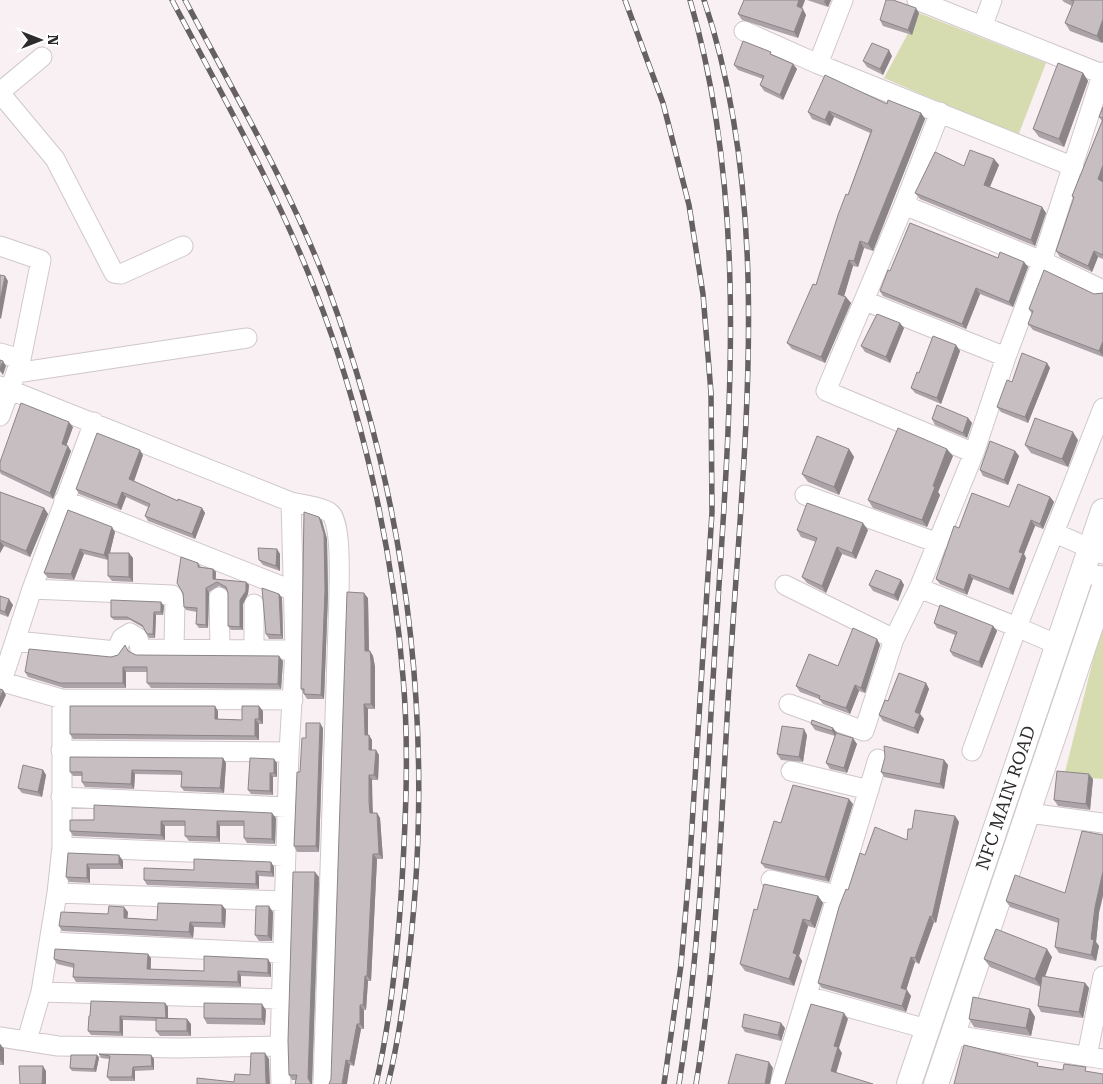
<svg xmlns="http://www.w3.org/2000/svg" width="1103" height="1084" font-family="'Roboto Serif',serif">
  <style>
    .green { fill: #d6dcb0 }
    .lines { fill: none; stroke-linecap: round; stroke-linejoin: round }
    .minor-casing { stroke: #d0c7ca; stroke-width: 21 }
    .major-casing { stroke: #d0c7ca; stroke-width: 26 }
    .minor { stroke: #fff; stroke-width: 19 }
    .major { stroke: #fff; stroke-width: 24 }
    .rail-casing { stroke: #656062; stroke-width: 5.5 }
    .rail { stroke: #fff; stroke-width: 4; stroke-dasharray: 11; stroke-linecap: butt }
    .wall { fill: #aba3a7 }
    .shaded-wall { fill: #8b8588 }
    .building { fill: #c7bec2; stroke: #8b8588 }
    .labels { text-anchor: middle; stroke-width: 4; stroke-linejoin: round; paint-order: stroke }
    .street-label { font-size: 18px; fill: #2e2b2c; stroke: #fff }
  </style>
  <rect width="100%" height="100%" fill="#f9f0f4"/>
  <path class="green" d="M 919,13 L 1046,63 L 1018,136 L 884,78 Z
    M 1103,620 L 1103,779 L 1064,776 Z"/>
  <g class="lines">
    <defs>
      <path id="minor" d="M 917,0 L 1102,74
        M 983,25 L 992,0
        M 744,31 L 818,64 L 1074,167
        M 818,64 L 843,0
        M 0,92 L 42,57
        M 0,93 L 55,159 L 114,273 L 121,274 L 183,246
        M 940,112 L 904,205 L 826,391 L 974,453
        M 904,205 L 1042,261 L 1103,290
        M 0,246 L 41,260 L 21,359 L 0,416
        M 865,301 L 1006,357
        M 0,353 L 21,359
        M 16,373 L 247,338
        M 0,386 L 291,502 L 295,650 L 289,752 L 280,1046 L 281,1084
        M 805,495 L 938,543
        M 64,500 L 294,591
        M 291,502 C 303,505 319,506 329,512 C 342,519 339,580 339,595 L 323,1084
        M 1055,533 L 1103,554
        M 1082,574 L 1103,576
        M 785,585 L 894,639
        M 919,588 L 1017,627 L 1058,645
        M 32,589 L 172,595 L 175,601 L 174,648
        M 219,597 L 220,648
        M 16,641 L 116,651 L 122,638 L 130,633 L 138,638 L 140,649 L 295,650
        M 254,649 L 254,604
        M 0,681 L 62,699 L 293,700
        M 2,681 L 32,589 L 94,422
        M 789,704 L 864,731 L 894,639 L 919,588 L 974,453 L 1006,357 L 1042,261 L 1103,72
        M 61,750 L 289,752
        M 972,751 L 1017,627 L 1103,408
        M 791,771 L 869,790
        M 61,797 L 287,807
        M 1029,813 L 1103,823
        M 62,847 L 286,856
        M 771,880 L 836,895
        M 57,893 L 284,901
        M 50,942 L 282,953
        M 41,992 L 281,999
        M 807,996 L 927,1029
        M 953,1035 L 1103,1059
        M 0,1037 L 58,1046 L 178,1048 L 280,1046
        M 27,1040 L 41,992 L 57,893 L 62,847 L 62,699
        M 1087,1056 L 1103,976
        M 780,1084 L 878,759"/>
      <g id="major">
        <path id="s1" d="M 909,1084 L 1103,511"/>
        <path d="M 936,1084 L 1103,590"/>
      </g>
    </defs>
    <use href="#minor" class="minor-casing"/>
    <use href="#major" class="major-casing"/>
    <use href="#minor" class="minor"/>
    <use href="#major" class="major"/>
    <defs>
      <path id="rail" d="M 172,0 C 222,95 276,189 315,290 C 362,410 393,549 403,677 C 409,745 406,814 402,881 C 398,949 391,1018 376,1084
        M 185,0 C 234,93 289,186 327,285 C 400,481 430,684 415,893 C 410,957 403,1022 388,1084
        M 625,0 L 663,103 L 689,205 L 703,294 L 711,393 L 712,512 L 689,873 L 681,965 L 664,1084
        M 679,1084 C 701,945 705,804 714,664 C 727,443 753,216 690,0
        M 696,1084 C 719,947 721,807 730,669 C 743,450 775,212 704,0"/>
    </defs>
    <use href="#rail" class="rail-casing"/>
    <use href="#rail" class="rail"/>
  </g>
  <path class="wall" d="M 744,0 L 805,0 L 802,9 L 806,15 L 798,38 L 742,20 L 738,14 Z
    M 807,0 L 831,0 L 828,7 Z
    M 1062,0 L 1103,0 L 1102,43 L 1070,31 L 1065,23 L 1072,6 L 1064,2 Z
    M 919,13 L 912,35 L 883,26 L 880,20 Z
    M 773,55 L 793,64 L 797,69 L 783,100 L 764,91 L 760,85 L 763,79 L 738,70 L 734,65 Z
    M 892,56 L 883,75 L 867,67 L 863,61 Z
    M 1083,73 L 1088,81 L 1064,147 L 1039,137 L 1033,129 Z
    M 887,104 L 921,113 L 925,119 L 873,251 L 864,248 L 858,267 L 853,266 L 844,296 L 851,303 L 825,363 L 792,349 L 787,343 L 816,285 L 870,133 L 834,117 L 830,126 L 812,119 L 808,112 Z
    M 1103,107 L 1103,259 L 1098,257 L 1092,272 L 1060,257 L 1056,251 L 1074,199 L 1072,196 L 1102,121 L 1099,117 Z
    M 994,159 L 999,165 L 990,187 L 1042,207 L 1046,213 L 1035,246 L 920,199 L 915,193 L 964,166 Z
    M 998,258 L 1024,262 L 1028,267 L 1013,307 L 980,294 L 966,329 L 883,296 L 880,291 L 890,271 Z
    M 1103,293 L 1103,357 L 1033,330 L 1028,324 L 1032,314 L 1029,309 L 1094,294 Z
    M 904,328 L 890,363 L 865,352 L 861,346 Z
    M 956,345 L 960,351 L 941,404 L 915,393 L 911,388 L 919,373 Z
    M 1047,363 L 1050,368 L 1028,423 L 1001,412 L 997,407 L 1012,382 Z
    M 968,418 L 972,423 L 967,438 L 935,425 L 932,419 Z
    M 73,427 L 66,446 L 71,451 L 53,499 L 1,474 L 0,472 L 0,462 Z
    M 1078,440 L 1068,467 L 1031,453 L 1025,445 Z
    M 849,449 L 854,457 L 839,495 L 808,482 L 802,474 Z
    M 1015,451 L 1019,456 L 1008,485 L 983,476 L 980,470 Z
    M 143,455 L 134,481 L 178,501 L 202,508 L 205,513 L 195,539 L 148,521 L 145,516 L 148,507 L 126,497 L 121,510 L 79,494 L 76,489 Z
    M 953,456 L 938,492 L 940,495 L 927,527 L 873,508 L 868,500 Z
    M 0,492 L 44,508 L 48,514 L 30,557 L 4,546 L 0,553 Z
    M 1050,497 L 1054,502 L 1043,529 L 1035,526 L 1024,554 L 1026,558 L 1013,595 L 973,579 L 967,595 L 940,584 L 936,579 L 959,528 L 1009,507 Z
    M 68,510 L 115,532 L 110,553 L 133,558 L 133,582 L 112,581 L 108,576 L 108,560 L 84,554 L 74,580 L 48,578 L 44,573 Z
    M 319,517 L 322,521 L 327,539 L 328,595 L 324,699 L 307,699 L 301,689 Z
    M 797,530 L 868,530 L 856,559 L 842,554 L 826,593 L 807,583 L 802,577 L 816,542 L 801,537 Z
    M 277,549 L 280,554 L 280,571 L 263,565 L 259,560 Z
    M 198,563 L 201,567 L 213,569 L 216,572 L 216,579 L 246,582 L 249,585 L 248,594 L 243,604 L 243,630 L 231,630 L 228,626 L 228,593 L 227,590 L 219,586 L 209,592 L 208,628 L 199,628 L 196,624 L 197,612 L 186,610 L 184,607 Z
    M 901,580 L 904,585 L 898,601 L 873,591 L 869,585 Z
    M 279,594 L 282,598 L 283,639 L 269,639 L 266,634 Z
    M 0,596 L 13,605 L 8,617 L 0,614 Z
    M 368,598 L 369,651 L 370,651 L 373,656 L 375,667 L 375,709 L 368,709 L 368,735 L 372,740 L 372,750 L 379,755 L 378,780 L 372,780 L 372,807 L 373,813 L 377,813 L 380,818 L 383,859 L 377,859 L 371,981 L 368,981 L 366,1010 L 364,1010 L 364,1029 L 361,1029 L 354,1066 L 350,1065 L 331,1079 Z
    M 161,602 L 164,606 L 163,615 L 156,615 L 155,638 L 149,638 L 144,628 L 130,620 L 114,620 L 111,617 Z
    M 934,623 L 993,626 L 997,631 L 982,668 L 953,656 L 950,651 L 955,635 L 937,628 Z
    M 877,639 L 880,645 L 865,693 L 859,691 L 850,714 L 823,704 L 819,699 L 800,692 L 796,686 L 838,666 Z
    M 129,650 L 129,652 L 136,655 L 283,661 L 281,689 L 151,688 L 147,683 L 147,672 L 126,672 L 126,688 L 64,688 L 28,677 L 25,672 L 111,657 L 118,655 Z
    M 926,683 L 929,689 L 920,714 L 924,719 L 918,734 L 883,721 L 879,715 L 888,701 Z
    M 218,711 L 218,719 L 242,720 L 263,711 L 263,724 L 259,724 L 259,740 L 73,739 L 70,734 Z
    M 812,720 L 857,744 L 847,773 L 830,769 L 826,763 L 835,736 L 815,730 L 811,724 Z
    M 323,728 L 319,852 L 297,852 L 294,846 L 300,772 L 306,738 Z
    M 807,735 L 803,762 L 781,760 L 777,754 Z
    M 885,757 L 944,760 L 948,765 L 944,789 L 884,777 L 881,772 Z
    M 223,758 L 226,763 L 224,793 L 184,791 L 181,787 L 182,775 L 135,774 L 134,789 L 85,787 L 82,782 L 82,776 L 73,776 L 70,772 Z
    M 277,763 L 277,777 L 273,777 L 273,795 L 251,794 L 248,790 Z
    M 43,770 L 46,775 L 42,797 L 22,793 L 18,788 Z
    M 1093,779 L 1090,810 L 1058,806 L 1054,800 Z
    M 853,804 L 829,882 L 765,868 L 761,863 L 781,823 Z
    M 955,816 L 959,822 L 936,923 L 934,922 L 919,964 L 915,962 L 906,990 L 911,996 L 906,1012 L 822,988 L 818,983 L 848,890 L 865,855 L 907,840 L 912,829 Z
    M 276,818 L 275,844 L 247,843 L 244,838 L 244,826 L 220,826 L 220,842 L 189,841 L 185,836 L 185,826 L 165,826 L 165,840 L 73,836 L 70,831 L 70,820 Z
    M 68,853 L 123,861 L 123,869 L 90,869 L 90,883 L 69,882 L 66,877 Z
    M 271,862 L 274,867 L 274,877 L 259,876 L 259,889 L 147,885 L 144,880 L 194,870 Z
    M 319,877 L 312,1084 L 295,1084 L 296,1080 L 292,1080 L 289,1075 Z
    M 818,896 L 823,903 L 815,928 L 808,926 L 799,956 L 802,961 L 794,986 L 745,971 L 740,964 L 757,910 Z
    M 1006,901 L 1099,913 L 1096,942 L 1099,946 L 1096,961 L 1059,953 L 1055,947 L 1058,923 L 1010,907 Z
    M 222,905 L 226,910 L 225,928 L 194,927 L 193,938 L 62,931 L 59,926 L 108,914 L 128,912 L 127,918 L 157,920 Z
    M 273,912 L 272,941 L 259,941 L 255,935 Z
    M 1052,957 L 1045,977 L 1085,983 L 1089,988 L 1083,1018 L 1041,1012 L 1038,1006 L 1041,987 L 990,967 L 984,959 Z
    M 151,958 L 151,969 L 204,971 L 271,964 L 271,977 L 241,976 L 241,987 L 76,982 L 73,977 L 74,968 L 57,964 L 54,959 Z
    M 165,1003 L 168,1007 L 168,1018 L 191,1024 L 191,1036 L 160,1036 L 156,1031 L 156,1021 L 123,1020 L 123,1036 L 91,1035 L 88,1031 L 89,1016 Z
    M 1030,1009 L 1035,1017 L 1031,1036 L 974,1027 L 969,1019 Z
    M 266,1010 L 265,1025 L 207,1024 L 204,1018 Z
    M 742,1027 L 785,1028 L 781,1041 L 745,1032 Z
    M 0,1044 L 4,1049 L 4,1065 L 0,1065 Z
    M 99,1054 L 151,1055 L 154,1059 L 154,1070 L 135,1071 L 135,1081 L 110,1081 L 107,1077 L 109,1059 L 101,1058 Z
    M 97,1055 L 99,1058 L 96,1072 L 72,1071 L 70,1068 Z"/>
  <path class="shaded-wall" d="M 799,0 L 805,0 L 800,12 L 797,6 Z
    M 825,0 L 831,0 L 828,7 L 824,2 Z
    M 916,8 L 919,13 L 912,35 L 908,30 Z
    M 803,9 L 806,15 L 798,38 L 794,32 Z
    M 1103,19 L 1103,42 L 1102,43 L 1097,36 Z
    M 889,50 L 892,56 L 883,75 L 880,69 Z
    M 793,64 L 797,69 L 783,100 L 780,95 Z
    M 1083,73 L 1088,81 L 1064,147 L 1059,139 Z
    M 829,111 L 834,117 L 830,126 L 825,120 Z
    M 921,113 L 925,119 L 873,251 L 868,244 Z
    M 994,159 L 999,165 L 988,191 L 984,185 Z
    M 1103,165 L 1103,182 L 1098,179 Z
    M 1042,207 L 1046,213 L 1035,246 L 1031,240 Z
    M 860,241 L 864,248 L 858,267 L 854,261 Z
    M 1094,251 L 1098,257 L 1092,272 L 1088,266 Z
    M 849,260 L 853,266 L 843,300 L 838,294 Z
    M 1024,262 L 1028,267 L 1013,307 L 1009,302 Z
    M 5,276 L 8,281 L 1,319 L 0,318 L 0,301 Z
    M 976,288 L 980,294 L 966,329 L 962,324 Z
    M 846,297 L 851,303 L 825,363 L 821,357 Z
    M 900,323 L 904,328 L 890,363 L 886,357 Z
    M 1103,341 L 1103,356 L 1099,351 Z
    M 956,345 L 960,351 L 941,404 L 937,398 Z
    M 3,361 L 6,366 L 3,375 L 0,371 L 0,368 Z
    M 1047,363 L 1050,368 L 1028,423 L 1025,417 Z
    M 968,418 L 972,423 L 967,438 L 963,433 Z
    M 69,422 L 73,427 L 65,449 L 62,444 Z
    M 1073,432 L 1078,440 L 1068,467 L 1062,459 Z
    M 68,446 L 71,451 L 53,499 L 50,493 Z
    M 849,449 L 854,457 L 839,495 L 834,487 Z
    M 947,449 L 953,456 L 938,492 L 940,495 L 927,527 L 922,520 L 933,486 Z
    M 140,450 L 143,455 L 133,484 L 129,479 Z
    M 1015,451 L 1019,456 L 1008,485 L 1004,480 Z
    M 122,492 L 126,497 L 121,510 L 117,505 Z
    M 1050,497 L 1054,502 L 1043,529 L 1040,524 Z
    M 44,508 L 48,514 L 30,557 L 26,551 Z
    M 202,508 L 205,513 L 195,539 L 192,534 Z
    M 319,517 L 322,521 L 327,539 L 328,595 L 324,699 L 321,695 Z
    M 1031,520 L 1035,526 L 1024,554 L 1026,558 L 1013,595 L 1009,589 L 1019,552 Z
    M 863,523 L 868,530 L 856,559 L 852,553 Z
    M 112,527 L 115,532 L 108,560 L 104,555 Z
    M 0,541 L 4,546 L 0,553 Z
    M 837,547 L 842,554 L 826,593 L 822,586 Z
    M 80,549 L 84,554 L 74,580 L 71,574 Z
    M 277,549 L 280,554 L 280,571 L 276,566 Z
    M 129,553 L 133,558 L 133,582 L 129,577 Z
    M 213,569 L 216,572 L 215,583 L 213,579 Z
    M 969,574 L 973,579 L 967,595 L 964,590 Z
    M 901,580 L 904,585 L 898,601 L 894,595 Z
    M 246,582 L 249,585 L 248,594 L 243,604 L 243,630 L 240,627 L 240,600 Z
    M 206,588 L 209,592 L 208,628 L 206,625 Z
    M 364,593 L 368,598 L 369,656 L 365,651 Z
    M 279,594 L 282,598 L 283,639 L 281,635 Z
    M 9,599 L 13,605 L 8,617 L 5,612 Z
    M 161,602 L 164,606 L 163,615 L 161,612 Z
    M 154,612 L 156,615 L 155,638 L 153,634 Z
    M 993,626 L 997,631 L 982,668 L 979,662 Z
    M 877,639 L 880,645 L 865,693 L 861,688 Z
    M 370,651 L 373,656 L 375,667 L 375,709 L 371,704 Z
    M 279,656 L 283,661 L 281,689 L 278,684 Z
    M 123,667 L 126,672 L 126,688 L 123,683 Z
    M 926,683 L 929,689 L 920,714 L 924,719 L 918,734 L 914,728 L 915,712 Z
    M 855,685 L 859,691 L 850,714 L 846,708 Z
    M 3,690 L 6,695 L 0,708 L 0,698 Z
    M 364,704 L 368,709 L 368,740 L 365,735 Z
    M 215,706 L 218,711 L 218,724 L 215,719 Z
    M 259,706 L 263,711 L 263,724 L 259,719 Z
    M 255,719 L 259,724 L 259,740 L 255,736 Z
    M 320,723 L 323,728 L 319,852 L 316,846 Z
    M 833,728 L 837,733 L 836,737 L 832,731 Z
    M 804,729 L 807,735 L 803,762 L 799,757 Z
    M 369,735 L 372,740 L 372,755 L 369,750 Z
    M 853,738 L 857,744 L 847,773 L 844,768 Z
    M 376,750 L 379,755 L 378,780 L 374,775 Z
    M 223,758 L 226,763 L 224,793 L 220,788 Z
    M 274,759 L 277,763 L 277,777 L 274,773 Z
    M 944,760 L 948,765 L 944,789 L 940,784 Z
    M 43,770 L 46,775 L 42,797 L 38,792 Z
    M 132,770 L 135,774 L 134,789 L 131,784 Z
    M 270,773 L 273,777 L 273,795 L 270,791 Z
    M 1089,774 L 1093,779 L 1090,810 L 1086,804 Z
    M 369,775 L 372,780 L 373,818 L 370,813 Z
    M 849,799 L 853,804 L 829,882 L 825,877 Z
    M 272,813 L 276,818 L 275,844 L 272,839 Z
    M 377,813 L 380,818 L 383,859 L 379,854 Z
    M 955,816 L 959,822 L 936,923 L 932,917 Z
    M 161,821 L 165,826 L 165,840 L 161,835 Z
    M 217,821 L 220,826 L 220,842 L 217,837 Z
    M 373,854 L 377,859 L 371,981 L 367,976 Z
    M 119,855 L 123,861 L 123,869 L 119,864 Z
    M 271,862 L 274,867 L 274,877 L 271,872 Z
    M 87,864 L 90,869 L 90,883 L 87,878 Z
    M 256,871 L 259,876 L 259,889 L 256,884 Z
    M 1103,871 L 1103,896 L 1099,913 L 1096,942 L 1099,946 L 1096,961 L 1091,955 L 1091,939 L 1095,907 Z
    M 315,872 L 319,877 L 312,1084 L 311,1084 L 308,1078 Z
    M 818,896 L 823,903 L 815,928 L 810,921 Z
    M 222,905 L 226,910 L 225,928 L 222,923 Z
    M 269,906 L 273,912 L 272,941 L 268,936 Z
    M 124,907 L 128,912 L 127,923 L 124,918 Z
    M 930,916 L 934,922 L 919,964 L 915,958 Z
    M 803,919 L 808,926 L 799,956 L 802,961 L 794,986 L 789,979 L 793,953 Z
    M 190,922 L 194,927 L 193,938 L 189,932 Z
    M 1047,949 L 1052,957 L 1041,987 L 1035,979 Z
    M 148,954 L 151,958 L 150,973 L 147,969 Z
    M 911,957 L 915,962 L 905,994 L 901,988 Z
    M 268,959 L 271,964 L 271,977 L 268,973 Z
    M 238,971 L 241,976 L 241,987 L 238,982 Z
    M 365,976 L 368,981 L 366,1010 L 363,1005 Z
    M 1085,983 L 1089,988 L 1083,1018 L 1079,1012 Z
    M 907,990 L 911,996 L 906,1012 L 902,1006 Z
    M 165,1003 L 168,1007 L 168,1021 L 166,1018 Z
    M 262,1004 L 266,1010 L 265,1025 L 262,1019 Z
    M 360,1005 L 364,1010 L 364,1029 L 360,1024 Z
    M 1030,1009 L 1035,1017 L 1031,1036 L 1026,1028 Z
    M 844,1013 L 848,1019 L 839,1048 L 842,1053 L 835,1077 L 831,1071 L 834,1046 Z
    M 120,1016 L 123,1020 L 123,1036 L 120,1032 Z
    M 187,1019 L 191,1024 L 191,1036 L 187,1031 Z
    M 781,1023 L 785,1028 L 781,1041 L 778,1035 Z
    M 357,1024 L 361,1029 L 354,1066 L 350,1061 Z
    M 0,1044 L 4,1049 L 4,1065 L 0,1060 Z
    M 265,1053 L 269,1059 L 270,1084 L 266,1084 Z
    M 97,1055 L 99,1058 L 96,1072 L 94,1069 Z
    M 151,1055 L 154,1059 L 154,1070 L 152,1066 Z
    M 346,1060 L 350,1065 L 347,1084 L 342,1084 Z
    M 769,1062 L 773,1068 L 770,1084 L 765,1084 Z
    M 43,1066 L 46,1071 L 46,1084 L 42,1084 Z
    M 133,1067 L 135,1071 L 135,1081 L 132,1077 Z"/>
  <path class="building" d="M 744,0 L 799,0 L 797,6 L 803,9 L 794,32 L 738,14 Z
    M 886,0 L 893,0 L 916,8 L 908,30 L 880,20 Z
    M 1071,0 L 1103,0 L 1103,19 L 1097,36 L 1065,23 L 1074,1 Z
    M 743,41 L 771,52 L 770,54 L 793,64 L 780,95 L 760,85 L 764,76 L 734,65 Z
    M 872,43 L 889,50 L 880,69 L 863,61 Z
    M 1058,63 L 1083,73 L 1059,139 L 1033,129 Z
    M 825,75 L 887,104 L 888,100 L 921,113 L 868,244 L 860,241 L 854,261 L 849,260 L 838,294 L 846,297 L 821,357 L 787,343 L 813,284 L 816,285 L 838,215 L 846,194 L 848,195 L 872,130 L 829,111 L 825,120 L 808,112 Z
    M 1103,107 L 1103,118 L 1099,117 Z
    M 1103,119 L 1103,165 L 1098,179 L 1103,182 L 1103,255 L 1094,251 L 1088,266 L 1056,251 L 1074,197 L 1072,196 Z
    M 970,150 L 994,159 L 984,185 L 1042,207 L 1031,240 L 915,193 L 935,152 L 964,166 Z
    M 910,223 L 998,258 L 1000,252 L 1024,262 L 1009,302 L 976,288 L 962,324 L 880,291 L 888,270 L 890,271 Z
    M 1044,270 L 1094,294 L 1103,293 L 1103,341 L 1099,351 L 1028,324 L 1033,311 L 1029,309 Z
    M 0,275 L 5,276 L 0,301 Z
    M 877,314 L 900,323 L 886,357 L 861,346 Z
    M 933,336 L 956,345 L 937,398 L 911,388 L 917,372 L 919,373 Z
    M 1022,353 L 1047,363 L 1025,417 L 997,407 L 1007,380 L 1012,382 Z
    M 0,360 L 3,361 L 0,368 Z
    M 21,403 L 69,422 L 62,444 L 68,446 L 50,493 L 0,470 L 0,462 Z
    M 937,405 L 968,418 L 963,433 L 932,419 Z
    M 1035,418 L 1073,432 L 1062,459 L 1025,445 Z
    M 898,428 L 947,449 L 933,486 L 935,487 L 922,520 L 868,500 Z
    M 97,433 L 140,450 L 129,479 L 178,501 L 178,499 L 202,508 L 192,534 L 145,516 L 150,504 L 122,492 L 117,505 L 76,489 Z
    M 817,436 L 849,449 L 834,487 L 802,474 Z
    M 990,441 L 1015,451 L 1004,480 L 980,470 Z
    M 1018,484 L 1050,497 L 1040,524 L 1031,520 L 1019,552 L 1023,553 L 1009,589 L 969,574 L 964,590 L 936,579 L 954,526 L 959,528 L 972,493 L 1009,507 Z
    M 0,492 L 44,508 L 26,551 L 0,540 Z
    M 807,503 L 863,523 L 852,553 L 837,547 L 822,586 L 802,577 L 817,538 L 797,530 Z
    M 68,510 L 112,527 L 104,555 L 80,549 L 71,574 L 44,573 Z
    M 304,512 L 319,517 L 324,534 L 325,590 L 321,695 L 304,694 L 304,689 L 301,689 Z
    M 258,548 L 277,549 L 276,566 L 259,560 Z
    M 108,553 L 129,553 L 129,577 L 108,576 Z
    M 181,557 L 198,563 L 198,567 L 213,569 L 213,579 L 246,582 L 246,591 L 240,600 L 240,627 L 228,626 L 228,593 L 226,587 L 217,582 L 206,588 L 206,625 L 196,624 L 197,608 L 184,607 L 183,593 L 177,583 Z
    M 876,570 L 901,580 L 894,595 L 869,585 Z
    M 262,588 L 279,594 L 281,635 L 266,634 Z
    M 347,592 L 364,593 L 365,651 L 370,651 L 371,662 L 371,704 L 364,704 L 365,735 L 369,735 L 369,750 L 376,750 L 374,775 L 369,775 L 369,802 L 370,813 L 377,813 L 379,854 L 373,854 L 367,976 L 365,976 L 363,1005 L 360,1005 L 360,1024 L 357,1024 L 350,1061 L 346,1060 L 342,1084 L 329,1084 L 331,1079 Z
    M 0,596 L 9,599 L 5,612 L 0,610 Z
    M 111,600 L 161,602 L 161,612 L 154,612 L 153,634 L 147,634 L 142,625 L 127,617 L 111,617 Z
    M 940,605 L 993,626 L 979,662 L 950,651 L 957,632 L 934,623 Z
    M 853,628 L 877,639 L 861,688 L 855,685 L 846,708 L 819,699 L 820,696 L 796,686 L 809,654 L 838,666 Z
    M 125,645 L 128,651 L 136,655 L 279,656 L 278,684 L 147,683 L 147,667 L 123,667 L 123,683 L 60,683 L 25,672 L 29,649 L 111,657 L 118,655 Z
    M 899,673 L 926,683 L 915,712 L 920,714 L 914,728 L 879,715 L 885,700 L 888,701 Z
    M 0,689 L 3,690 L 0,698 Z
    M 70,706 L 215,706 L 215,719 L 242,720 L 242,706 L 259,706 L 259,719 L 255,719 L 255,736 L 70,734 Z
    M 812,720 L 833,728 L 832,731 L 811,724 Z
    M 306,723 L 320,723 L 316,846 L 294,846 L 297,772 L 300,772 L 302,738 L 306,738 Z
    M 782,726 L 804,729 L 799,757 L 777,754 Z
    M 836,733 L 853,738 L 844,768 L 826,763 Z
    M 884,746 L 944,760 L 940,784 L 881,772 L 885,757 Z
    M 70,757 L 223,758 L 220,788 L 181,787 L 182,772 L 180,771 L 132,770 L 131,784 L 82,782 L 82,772 L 70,772 Z
    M 250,758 L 274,759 L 274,773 L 270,773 L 270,791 L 248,790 Z
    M 23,765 L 43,770 L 38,792 L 18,788 Z
    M 1057,771 L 1089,774 L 1086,804 L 1054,800 Z
    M 793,785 L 849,799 L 825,877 L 761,863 L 774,821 L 781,823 Z
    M 94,805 L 272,813 L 272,839 L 244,838 L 244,821 L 217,821 L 217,837 L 185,836 L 185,821 L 161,821 L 161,835 L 70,831 L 70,820 L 94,820 Z
    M 915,810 L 955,816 L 932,917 L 930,916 L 915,958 L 911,957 L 901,988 L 907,990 L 902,1006 L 818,983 L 839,907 L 846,889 L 848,890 L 860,853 L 865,855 L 875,827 L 907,840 L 908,829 L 912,829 Z
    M 1082,831 L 1103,835 L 1103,871 L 1095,907 L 1091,939 L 1094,940 L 1091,955 L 1055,947 L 1059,919 L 1006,901 L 1015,875 L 1065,893 Z
    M 68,853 L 119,855 L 119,864 L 87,864 L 87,878 L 66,877 Z
    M 194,859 L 271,862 L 271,872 L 256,871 L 256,884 L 144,880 L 144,868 L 194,870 Z
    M 293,872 L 315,872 L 308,1078 L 311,1084 L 295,1084 L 297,1075 L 289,1075 L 288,1041 Z
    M 764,884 L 818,896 L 810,921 L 803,919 L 793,953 L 797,954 L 789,979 L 740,964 L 754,909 L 757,910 Z
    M 158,903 L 222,905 L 222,923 L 190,922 L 189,932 L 59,926 L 61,912 L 108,914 L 109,906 L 124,907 L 124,918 L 157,920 Z
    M 256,906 L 269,906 L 268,936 L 255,935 Z
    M 996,929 L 1047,949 L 1035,979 L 984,959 Z
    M 55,949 L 148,954 L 147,969 L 204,971 L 204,956 L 268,959 L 268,973 L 238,971 L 238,982 L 73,977 L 74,964 L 54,959 Z
    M 1042,976 L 1085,983 L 1079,1012 L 1038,1006 Z
    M 973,997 L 1030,1009 L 1026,1028 L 969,1019 Z
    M 91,1001 L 165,1003 L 166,1018 L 120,1016 L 120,1032 L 88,1031 L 89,1016 L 90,1016 Z
    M 204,1003 L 262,1004 L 262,1019 L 204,1018 Z
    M 811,1004 L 844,1013 L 834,1046 L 838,1047 L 831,1071 L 873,1084 L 785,1084 Z
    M 744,1014 L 781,1023 L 778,1035 L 742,1027 Z
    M 156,1018 L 187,1019 L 187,1031 L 156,1031 Z
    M 964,1045 L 1038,1063 L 1037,1066 L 1063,1070 L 1064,1064 L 1086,1067 L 1085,1071 L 1103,1074 L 1103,1084 L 954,1084 Z
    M 251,1053 L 265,1053 L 266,1084 L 197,1084 L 197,1078 L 234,1082 L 235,1074 L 250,1075 Z
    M 99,1054 L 151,1055 L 152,1066 L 133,1067 L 132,1077 L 107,1077 L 110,1056 Z
    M 736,1054 L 769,1062 L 765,1084 L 728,1084 Z
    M 71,1055 L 97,1055 L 94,1069 L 70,1068 Z
    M 19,1066 L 43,1066 L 42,1084 L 20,1084 Z"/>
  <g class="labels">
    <g class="street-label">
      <text dy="6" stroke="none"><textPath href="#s1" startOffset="302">NFC MAIN ROAD</textPath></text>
    </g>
  </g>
  <g transform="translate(40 40) rotate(90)" stroke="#ffffff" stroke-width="4" paint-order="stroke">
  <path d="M0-4L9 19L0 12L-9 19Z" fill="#2e2b2c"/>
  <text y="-8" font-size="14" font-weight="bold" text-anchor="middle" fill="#2e2b2c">N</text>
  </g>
</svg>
